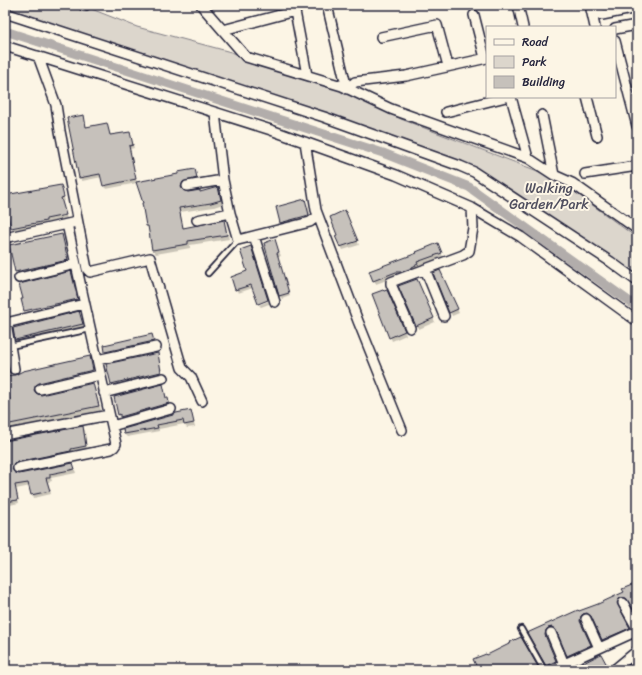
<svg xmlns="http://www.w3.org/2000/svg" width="642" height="675" font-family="Sriracha,sans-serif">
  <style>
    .green { fill: #dcd6cc; stroke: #7f7c84 }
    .shadow { fill: #0003 }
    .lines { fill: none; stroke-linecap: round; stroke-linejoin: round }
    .canal { stroke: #b2adab; stroke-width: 9 }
    .building { fill: #c6c1bb; stroke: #22223b }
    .lane-casing { stroke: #22223b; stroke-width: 8 }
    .street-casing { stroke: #22223b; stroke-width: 12 }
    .lane { stroke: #fcf5e5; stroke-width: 4.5 }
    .street { stroke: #fcf5e5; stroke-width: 9 }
    .labels { text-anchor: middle; stroke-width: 4; stroke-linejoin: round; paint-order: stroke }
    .park-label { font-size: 14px; fill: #504f5f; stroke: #fcf5e5 }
  </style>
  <rect width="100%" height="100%" fill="#fcf5e5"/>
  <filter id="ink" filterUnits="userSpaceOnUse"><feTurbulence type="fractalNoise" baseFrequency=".025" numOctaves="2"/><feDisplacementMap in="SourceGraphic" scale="8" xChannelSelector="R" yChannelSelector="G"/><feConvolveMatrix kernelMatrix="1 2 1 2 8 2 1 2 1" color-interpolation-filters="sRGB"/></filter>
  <g filter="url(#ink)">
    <path class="green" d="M 5,5 L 75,5 L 89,8 L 137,27 L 231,52 L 352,94 L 401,119 L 556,178 L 637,238 L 637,279 L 542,214 L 462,162 L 403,140 L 208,78 L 5,10 Z"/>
    <path class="shadow" d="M 83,116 L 87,128 L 107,124 L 111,136 L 129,133 L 134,148 L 130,149 L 137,183 L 179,175 L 194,170 L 199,182 L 185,186 L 183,191 L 188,193 L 200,193 L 218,188 L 223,204 L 214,207 L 180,212 L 184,229 L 224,221 L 226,226 L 229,239 L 190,245 L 190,248 L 156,254 L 153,250 L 150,230 L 147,226 L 144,204 L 137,183 L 106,189 L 102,177 L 82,181 L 80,178 Z
      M 60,186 L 65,201 L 62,201 L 67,219 L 47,223 L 48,224 L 14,231 L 5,208 L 5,196 Z
      M 305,201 L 308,206 L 312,221 L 284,228 L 281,222 Z
      M 347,214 L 359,245 L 343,250 L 336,237 Z
      M 61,235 L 63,239 L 69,263 L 18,275 L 10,246 Z
      M 265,244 L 276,244 L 281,256 L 278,257 L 290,296 L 282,299 L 280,296 Z
      M 439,248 L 443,257 L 418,266 L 419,268 L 376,284 L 374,280 Z
      M 252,251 L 268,299 L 258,303 L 253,288 L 238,293 L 232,278 L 248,272 Z
      M 442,275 L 459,313 L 452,316 L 450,312 Z
      M 418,283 L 435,322 L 419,329 L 400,286 Z
      M 373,295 L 389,295 L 406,335 L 392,341 Z
      M 78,300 L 79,303 L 27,315 L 26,312 Z
      M 269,301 L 269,304 L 261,307 L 259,305 Z
      M 79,312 L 84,328 L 18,344 L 16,340 L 14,328 Z
      M 152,335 L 155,345 L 108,355 L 106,352 Z
      M 157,354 L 159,358 L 163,376 L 114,387 L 112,384 Z
      M 89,357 L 91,360 L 94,374 L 37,389 L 36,394 L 41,396 L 93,384 L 101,410 L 5,430 L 5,418 L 11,417 L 9,392 L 5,392 L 5,377 L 16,376 Z
      M 163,385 L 167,399 L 168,399 L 170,402 L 171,407 L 123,420 L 121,418 L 119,414 Z
      M 190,411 L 195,427 L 187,428 L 184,424 L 159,429 L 159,431 L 127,437 L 124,434 Z
      M 83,427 L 85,431 L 87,450 L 15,468 L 14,473 L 19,475 L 73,464 L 76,473 L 51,478 L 52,481 L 48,482 L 51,494 L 34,498 L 30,486 L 16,489 L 19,503 L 5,506 L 5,442 Z
      M 637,587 L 637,614 L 629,601 L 623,601 L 619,604 L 619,610 L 631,631 L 605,643 L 594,619 L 592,617 L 586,617 L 582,620 L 582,626 L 592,649 L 570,659 L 558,633 L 555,630 L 550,631 L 548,634 L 547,639 L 557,665 L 549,669 L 529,633 L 598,605 Z
      M 601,655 L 608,670 L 573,670 Z"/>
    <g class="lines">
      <path class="canal" d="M 5,31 L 383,153 L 469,187 L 637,307"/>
    </g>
    <path class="building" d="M 84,115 L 86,127 L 107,123 L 110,135 L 130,132 L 133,145 L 129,146 L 136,179 L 103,186 L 100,174 L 79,178 L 67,118 Z
      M 195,169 L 197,178 L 183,182 L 181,187 L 183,190 L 188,192 L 200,190 L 200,192 L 218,187 L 221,200 L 211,203 L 179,208 L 183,228 L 224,220 L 227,235 L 188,241 L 188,244 L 152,250 L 148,226 L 146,226 L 142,203 L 143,203 L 136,182 L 178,174 L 178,172 Z
      M 61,185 L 64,197 L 61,198 L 66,215 L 46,219 L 46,221 L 11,228 L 5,205 L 5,195 Z
      M 305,199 L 309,215 L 280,223 L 276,207 Z
      M 345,210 L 358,241 L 340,247 L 335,236 L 337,235 L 330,217 Z
      M 62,234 L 68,260 L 15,272 L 9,245 Z
      M 275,239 L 279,252 L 277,253 L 289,293 L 279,296 L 264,243 Z
      M 438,243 L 442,253 L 417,262 L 418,264 L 412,267 L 412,268 L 401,272 L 396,272 L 373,281 L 369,271 L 417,253 L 416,252 Z
      M 251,246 L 268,300 L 258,304 L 251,285 L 235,290 L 231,277 L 247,271 L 240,250 Z
      M 440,270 L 458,309 L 449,313 L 433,273 Z
      M 71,271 L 78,299 L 24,311 L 21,299 L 23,299 L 19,284 Z
      M 417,279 L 434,318 L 416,326 L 398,286 Z
      M 383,290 L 384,291 L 387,290 L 405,331 L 389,338 L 372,294 Z
      M 79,311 L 83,324 L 15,340 L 13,328 Z
      M 152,334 L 154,341 L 105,352 L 104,345 Z
      M 158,353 L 161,372 L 111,384 L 106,364 Z
      M 90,356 L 93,370 L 39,383 L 36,385 L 34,390 L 36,393 L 41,395 L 93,383 L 99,406 L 5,425 L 5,417 L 10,416 L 7,402 L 10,401 L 8,388 L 5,389 L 5,376 L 15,375 L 23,371 Z
      M 163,384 L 166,398 L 168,398 L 169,403 L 120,417 L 120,414 L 118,415 L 114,397 Z
      M 191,410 L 194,423 L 184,425 L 183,420 L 157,425 L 158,428 L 124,434 L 123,429 L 173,415 L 176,413 Z
      M 83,426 L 86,446 L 71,449 L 71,451 L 17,462 L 14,464 L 12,469 L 14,472 L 19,474 L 73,463 L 75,469 L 50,474 L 50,478 L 46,478 L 50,491 L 31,495 L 28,483 L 15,485 L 18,500 L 5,502 L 5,441 Z
      M 637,583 L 637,616 L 626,598 L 620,598 L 617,603 L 630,628 L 602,640 L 591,616 L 587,613 L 583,614 L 581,616 L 580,621 L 591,645 L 567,656 L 556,630 L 552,627 L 548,628 L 546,630 L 545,635 L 556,661 L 546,666 L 527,633 L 578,610 L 579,611 L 598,604 L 624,592 L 622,589 Z
      M 521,637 L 539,668 L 535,670 L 478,670 L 473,659 L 486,654 L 487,655 L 511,643 L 510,642 Z
      M 601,654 L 608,667 L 601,670 L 570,670 Z"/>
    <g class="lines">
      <defs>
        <path id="lane" d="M 208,273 L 238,240
          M 10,346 L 90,329
          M 521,629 L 544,670"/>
        <path id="street" d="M 201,5 L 246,57 L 342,86 L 391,109 L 528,158 L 554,175 L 572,183 L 637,229
          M 327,5 L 347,89 L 355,82 L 406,76 L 487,58
          M 518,5 L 523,27
          M 590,5 L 595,27
          M 598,5 L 600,15 L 602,15 L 637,8
          M 84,6 L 86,5
          M 294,6 L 307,75
          M 5,13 L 324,117 L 460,166 L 474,172 L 611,262 L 637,281
          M 474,15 L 485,58
          M 615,29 L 637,25
          M 223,30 L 295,11
          M 381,37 L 437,25 L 448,66
          M 615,41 L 637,126
          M 5,46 L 271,130 L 396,175 L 472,208 L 521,237 L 637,321
          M 38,56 L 56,105 L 60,131 L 87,269 L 90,272 L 150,258 L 182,368 L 191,377 L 202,401
          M 511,97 L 528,158
          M 587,97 L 597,136
          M 446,112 L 506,97
          M 215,113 L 223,180 L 230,213 L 238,240 L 310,222 L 318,216
          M 542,115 L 554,175
          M 305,142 L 316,210 L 358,321 L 402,430
          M 585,174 L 637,166
          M 187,186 L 223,180
          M 197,220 L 230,213
          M 254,236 L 275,302
          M 9,237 L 72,223
          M 425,269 L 444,316
          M 19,278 L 76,264
          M 410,328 L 391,284 L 391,282 L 463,255 L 469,251 L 473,228 L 472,208
          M 97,360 L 156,347
          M 14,369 L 6,323 L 84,304
          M 40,389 L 100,375
          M 104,393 L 163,378
          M 112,426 L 171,409
          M 9,434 L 109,415
          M 18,468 L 111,449 L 114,447 L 116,444 L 67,224
          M 623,603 L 637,628
          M 586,619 L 599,648
          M 551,633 L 564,664
          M 551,670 L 637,631
          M 614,670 L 637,651"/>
      </defs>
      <use href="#lane" class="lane-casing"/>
      <use href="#street" class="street-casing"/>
      <use href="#lane" class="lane"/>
      <use href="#street" class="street"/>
    </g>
  </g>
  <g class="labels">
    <g class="park-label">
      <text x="549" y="193">Walking<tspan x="549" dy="16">Garden/Park</tspan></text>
    </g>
  </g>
  <rect width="642" height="675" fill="none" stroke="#fcf5e5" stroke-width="20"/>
  <rect x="10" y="10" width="622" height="655" fill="none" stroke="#22223b" stroke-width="1.5" filter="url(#ink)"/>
  <rect x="486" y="26" width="130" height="72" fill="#fcf5e5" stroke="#a5a1a1"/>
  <rect x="494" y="39" width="20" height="6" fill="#fcf5e5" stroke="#a5a1a1"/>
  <text x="522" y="46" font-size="12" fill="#22223b">Road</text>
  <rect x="494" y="56" width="20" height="12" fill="#dcd6cc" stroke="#a5a1a1"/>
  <text x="522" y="66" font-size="12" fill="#22223b">Park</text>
  <rect x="494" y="76" width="20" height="12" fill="#c6c1bb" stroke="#a5a1a1"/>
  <text x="522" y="86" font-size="12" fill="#22223b">Building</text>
</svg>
